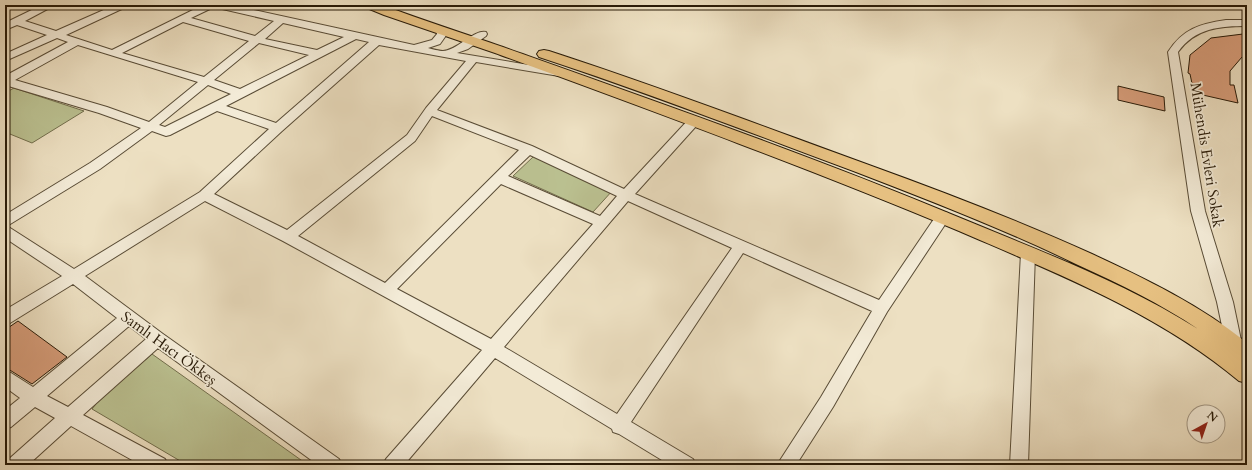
<svg xmlns="http://www.w3.org/2000/svg" width="1252" height="470" font-family="Cardo,serif">
  <style>
    .green { fill: #bbc191; stroke: #726e4c }
    .building { fill: #d79d7a; stroke: #281a07 }
    .lines { fill: none; stroke-linecap: round; stroke-linejoin: round }
    .minor-casing { stroke: #594c36; stroke-width: 2 }
    .major-casing { stroke: #281a07; stroke-width: 2 }
    .minor { fill: #f3ebd7; fill-rule: evenodd }
    .major { fill: #e6c081; fill-rule: evenodd }
    .labels { text-anchor: middle; stroke-width: 3.5; stroke-linejoin: round; paint-order: stroke }
    .street-label { font-size: 15px; fill: #281a07; stroke: #f3ebd7 }
  </style>
  <rect width="100%" height="100%" fill="#ede0c2"/>
  <filter id="stains"><feTurbulence type="fractalNoise" baseFrequency=".005" numOctaves="4"/><feColorMatrix values="0 0 0 0 .2 0 0 0 0 .09 0 0 0 0 .02 0 0 0 .5 -.17"/></filter>
  <radialGradient id="worn" r=".72"><stop offset=".6" stop-color="#630" stop-opacity="0"/><stop offset="1" stop-color="#630" stop-opacity=".3"/></radialGradient>
  <path class="green" d="M 14,88 L 84,111 L 32,143 L 5,132 L 5,93 Z
    M 534,156 L 613,190 L 593,212 L 513,176 Z
    M 152,354 L 308,465 L 187,465 L 92,409 L 99,400 Z"/>
  <path class="building" d="M 1243,34 L 1247,38 L 1247,57 L 1242,57 L 1230,71 L 1230,85 L 1234,85 L 1238,103 L 1194,93 L 1190,74 L 1188,73 L 1190,55 L 1211,38 Z
    M 1118,86 L 1164,97 L 1165,111 L 1118,100 Z
    M 18,321 L 67,357 L 32,384 L 5,367 L 5,330 Z"/>
  <g class="lines">
    <defs>
      <path id="minor" d="M 42,5 L 55,5 L 25,21 L 56,31 L 115,5 L 128,5 L 126,7 L 66,35 L 112,50 L 203,5 L 231,5 L 414,45 L 432,40 L 437,34 L 436,30 L 441,27 L 445,28 L 447,34 L 440,44 L 428,48 C 432,49 439,51 443,51 C 458,50 474,29 486,32 L 487,34 L 486,36 L 468,49 L 457,53 L 559,70 L 565,73 L 559,76 L 476,62 L 437,110 L 532,146 L 624,189 L 690,118 L 698,118 L 700,121 L 698,124 L 635,194 L 879,300 L 938,213 L 943,212 L 948,213 L 950,217 L 887,312 L 833,407 L 796,465 L 777,465 L 821,397 L 872,311 L 743,253 L 631,422 L 693,459 L 696,465 L 670,465 L 619,434 L 613,432 L 612,429 L 495,358 L 404,465 L 383,465 L 386,459 L 482,350 L 283,241 L 205,201 L 85,276 L 163,334 L 339,459 L 342,465 L 318,465 L 158,348 L 83,415 L 165,459 L 168,465 L 141,465 L 71,426 L 28,465 L 6,465 L 9,459 L 55,418 L 35,407 L 11,427 L 5,429 L 5,410 L 20,398 L 5,387 L 5,371 L 11,373 L 33,387 L 117,318 L 73,284 L 10,323 L 5,324 L 5,310 L 62,276 L 5,238 L 5,215 L 90,163 L 141,128 L 99,113 L 5,85 L 5,76 L 68,42 L 57,38 L 5,61 L 5,54 L 47,35 L 17,25 L 5,30 L 5,23 ZM 214,7 L 218,8 L 274,21 L 255,36 L 191,18 ZM 183,22 L 249,41 L 204,77 L 122,53 ZM 283,23 L 344,37 L 317,50 L 265,39 ZM 356,39 L 369,42 L 276,123 L 226,106 ZM 259,43 L 309,55 L 240,89 L 214,80 ZM 78,45 L 198,82 L 149,122 L 107,107 L 15,80 ZM 379,45 L 466,61 L 426,108 L 407,135 L 287,230 L 214,194 L 282,131 ZM 208,85 L 231,94 L 165,127 L 159,125 ZM 217,111 L 269,129 L 200,192 L 74,269 L 7,226 L 100,169 L 152,131 L 166,136 L 170,135 ZM 432,116 L 519,150 L 385,283 L 298,236 L 415,141 ZM 530,155 L 617,196 L 600,216 L 508,176 ZM 501,184 L 593,224 L 491,339 L 397,289 ZM 628,201 L 732,248 L 617,414 L 504,347 ZM 129,326 L 146,339 L 68,407 L 47,396 Z
        M 1226,20 L 1247,20 L 1247,26 C 1220,26 1195,28 1178,52 L 1205,211 L 1233,302 L 1242,345 L 1240,350 L 1234,352 L 1228,350 L 1226,345 L 1217,302 L 1191,211 L 1168,52 C 1183,29 1199,24 1226,20 Z
        M 1028,248 L 1033,249 L 1035,253 L 1028,465 L 1010,465 L 1021,253 L 1023,249 Z"/>
      <path id="major" d="M 365,5 L 382,5 C 422,20 463,33 503,47 C 657,102 812,156 963,219 C 1043,252 1125,283 1198,329 C 1161,304 1120,284 1078,265 C 1006,230 931,201 856,172 C 751,133 646,92 539,57 L 537,54 L 539,51 L 544,50 L 549,51 C 657,86 762,126 869,165 C 944,192 1019,221 1092,254 C 1146,279 1200,305 1247,343 L 1247,383 L 1239,381 C 1158,313 1056,273 959,231 C 806,167 650,110 495,53 C 458,40 421,28 384,15 L 367,8 Z"/>
    </defs>
    <use href="#minor" class="minor-casing"/>
    <use href="#major" class="major-casing"/>
    <use href="#minor" class="minor"/>
    <use href="#major" class="major"/>
  </g>
  <g class="labels">
    <g class="street-label">
      <text transform="translate(1207 155) rotate(81)" y="5">Mühendis Evleri Sokak</text>
      <text transform="translate(169 348) rotate(36)" y="5">Samlı Hacı Ökkeş</text>
    </g>
  </g>
  <rect width="1252" height="470" fill="none" stroke="#ede0c2" stroke-width="20"/>
  <rect x="6" y="6" width="1240" height="458" fill="none" stroke="#281a07" stroke-width="2"/>
  <rect x="10" y="10" width="1232" height="450" fill="none" stroke="#281a07"/>
  <g transform="translate(1206 424) rotate(40)"><circle r="19" fill="#f3ebd7" stroke="#a29784"/>
  <path d="M0-3L7 15L0 10L-7 15Z" fill="#8f2418"/>
  <text y="-6" font-size="11" font-weight="bold" text-anchor="middle" fill="#281a07">N</text>
  </g>
  <rect width="100%" height="100%" filter="url(#stains)"/>
  <rect width="100%" height="100%" fill="url(#worn)"/>
</svg>
